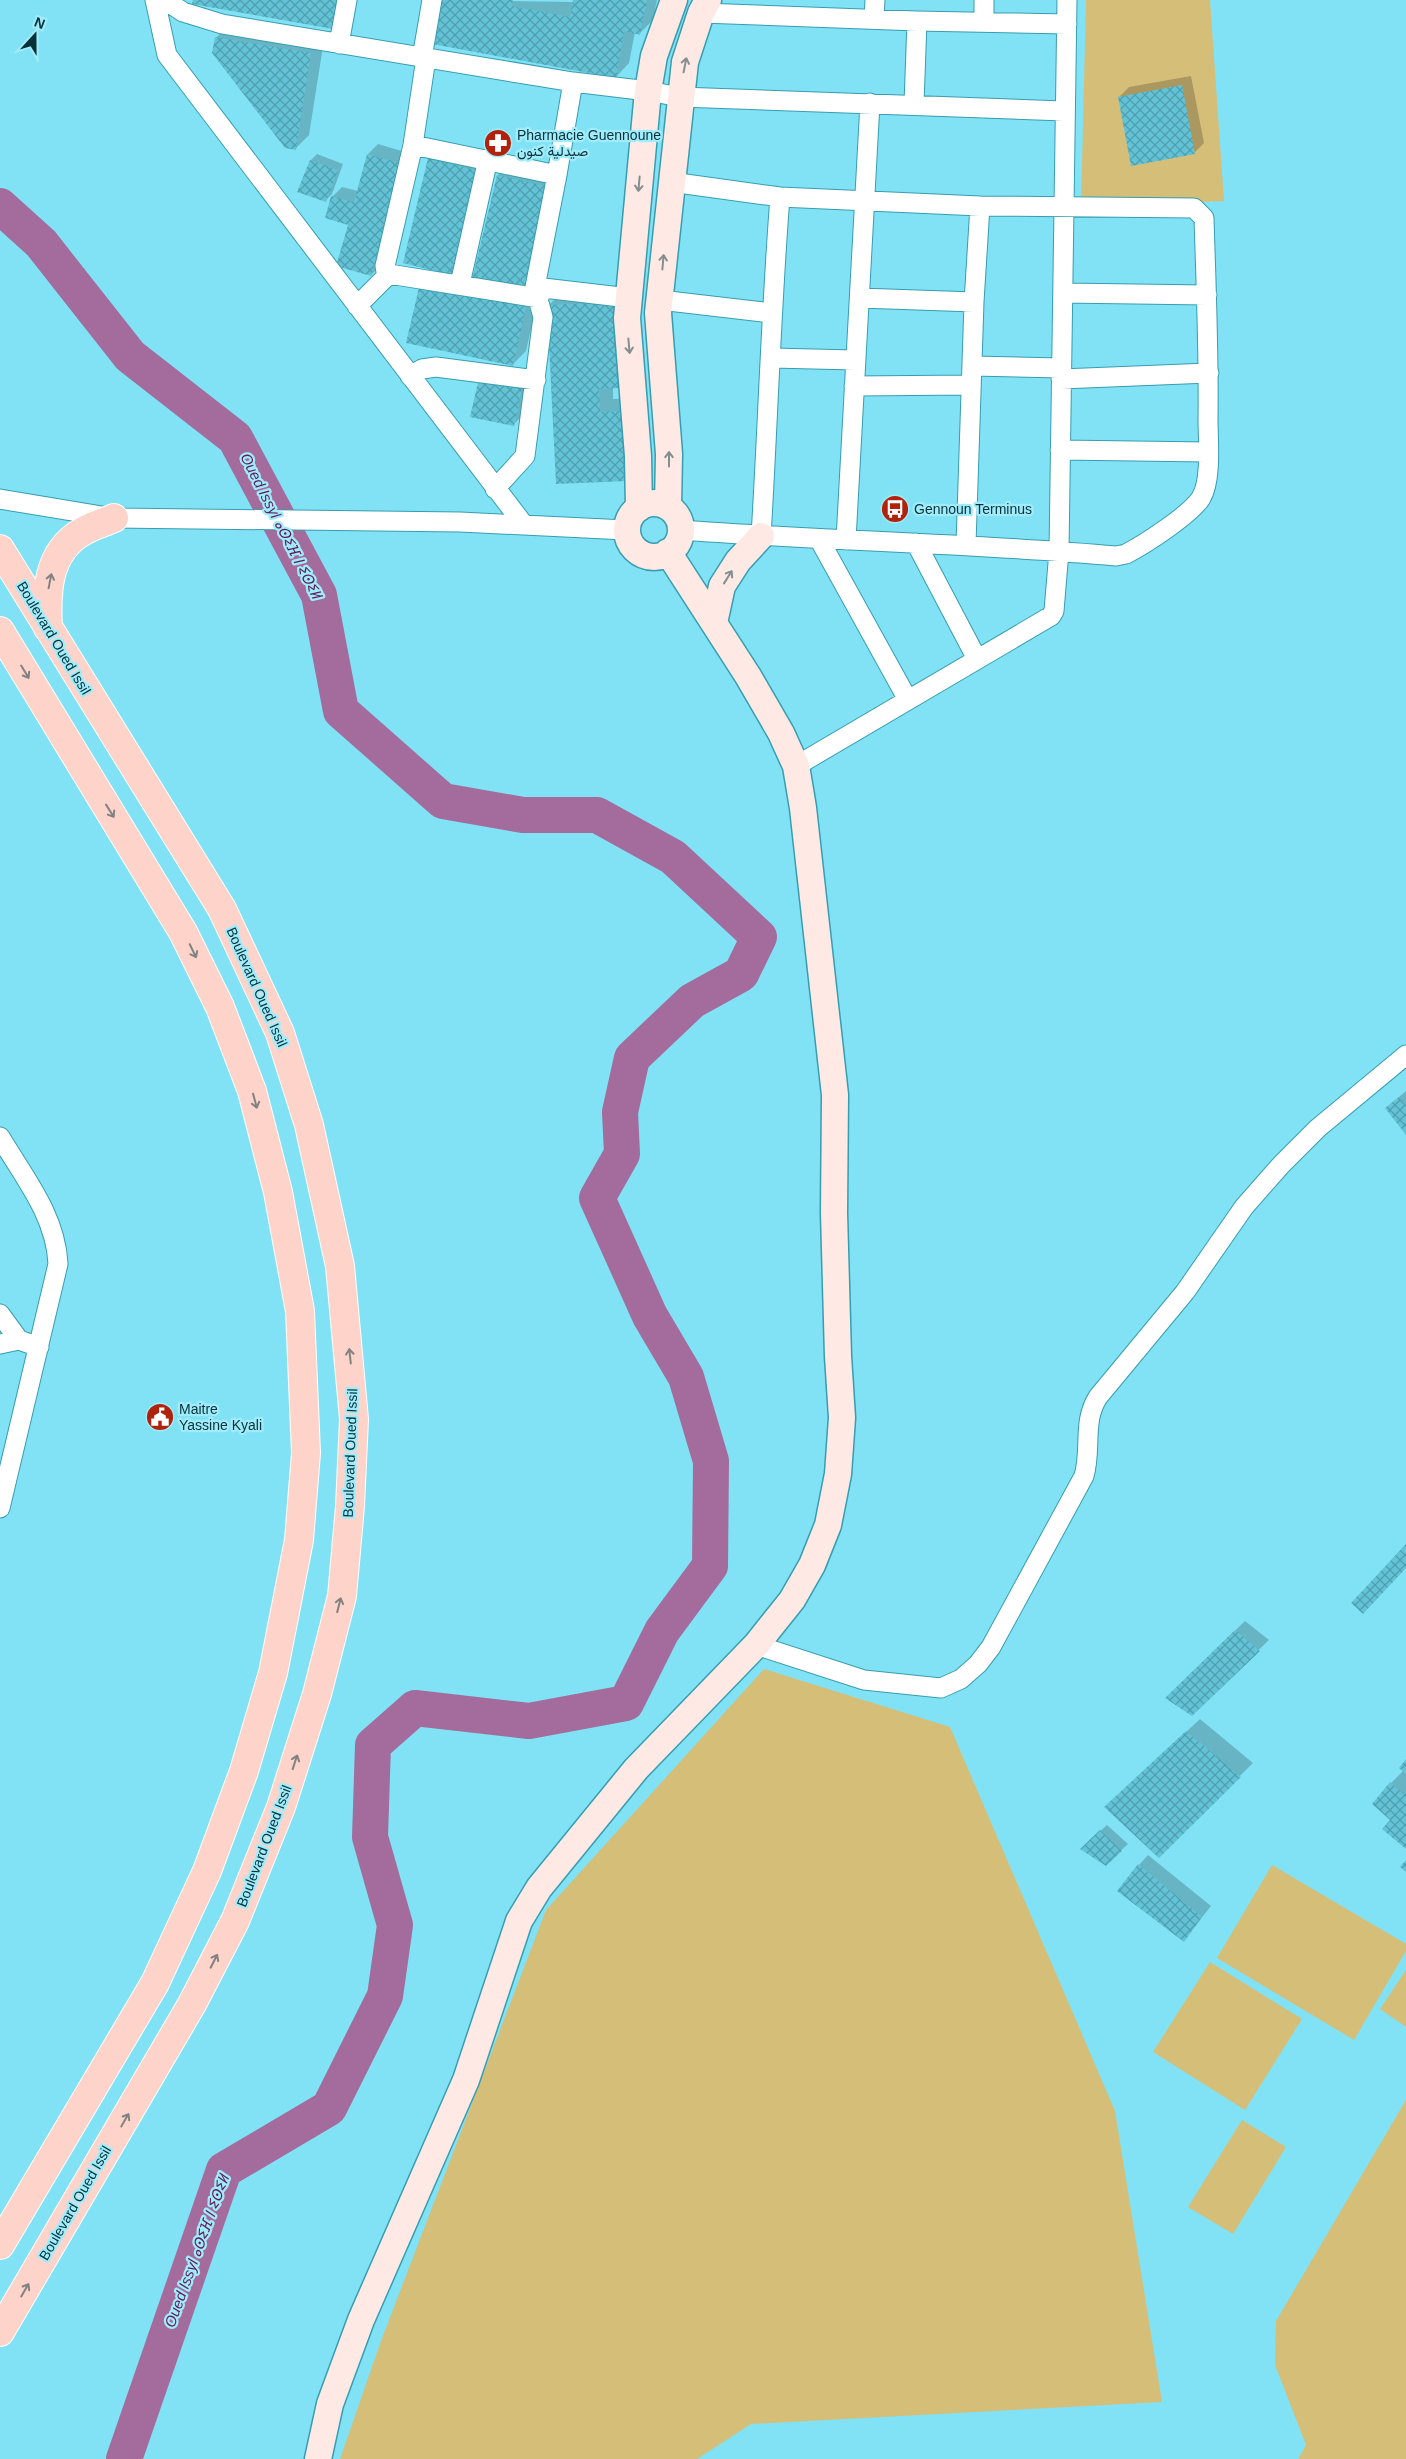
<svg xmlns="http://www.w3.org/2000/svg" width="1406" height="2459" font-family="Arial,Vazirmatn,'Noto Sans Tifinagh',sans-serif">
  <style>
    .green { fill: #d5be78 }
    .shadow { fill: #0003 }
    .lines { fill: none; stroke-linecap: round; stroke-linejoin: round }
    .river { stroke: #a36c9c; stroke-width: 36 }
    .building { fill: url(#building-cross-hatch) }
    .street-casing { stroke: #379daf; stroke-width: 21 }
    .secondary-casing { stroke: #379daf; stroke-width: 29 }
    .primary-casing { stroke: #fff; stroke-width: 30 }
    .street { stroke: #fff; stroke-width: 19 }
    .secondary { stroke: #ffe9e5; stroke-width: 26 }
    .primary { stroke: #fed3ca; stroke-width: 28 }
    .oneway { stroke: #828e8f }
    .oneway2 { stroke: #828282 }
    .labels { text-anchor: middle; stroke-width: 4.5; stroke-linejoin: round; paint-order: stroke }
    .poi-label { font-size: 14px; fill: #053239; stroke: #a1ecfb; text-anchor: start }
    .street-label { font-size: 14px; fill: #053239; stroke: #a1ecfb }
    .water-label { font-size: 15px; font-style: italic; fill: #611c5b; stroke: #a1ecfb }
  </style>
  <defs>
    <pattern id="building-cross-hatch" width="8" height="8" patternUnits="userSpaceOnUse" patternTransform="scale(1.25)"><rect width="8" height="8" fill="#62c3d6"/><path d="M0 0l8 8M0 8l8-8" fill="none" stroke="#4f9faf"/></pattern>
  </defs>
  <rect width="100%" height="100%" fill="#81e2f5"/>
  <path class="green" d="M 1086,0 L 1210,0 L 1224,201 L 1081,207 Z
    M 764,1669 L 950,1727 L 1115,2111 L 1162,2402 L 751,2424 L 697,2459 L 340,2459 L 381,2341 L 546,1910 Z
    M 1272,1865 L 1406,1944 L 1406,1951 L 1354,2040 L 1217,1958 Z
    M 1210,1962 L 1302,2019 L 1245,2110 L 1153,2052 Z
    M 1406,1970 L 1406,2027 L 1380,2009 Z
    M 1406,2100 L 1406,2459 L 1298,2459 L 1306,2445 L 1275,2365 L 1276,2321 Z
    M 1242,2120 L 1286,2147 L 1233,2234 L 1188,2207 Z"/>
  <path class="shadow" d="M 441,0 L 574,2 L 574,0 L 657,0 L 653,20 L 640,33 L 635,32 L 629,63 L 616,77 Z
    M 229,24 L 324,40 L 309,135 L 296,148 L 216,38 Z
    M 1191,76 L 1204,143 L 1194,153 L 1119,97 L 1129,87 Z
    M 378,144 L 412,154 L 381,265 L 371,275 L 349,224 L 332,197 L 342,187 L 358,191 L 368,154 Z
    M 442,145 L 497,159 L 459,275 L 473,279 L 498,175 L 511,162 L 566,175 L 526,351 L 513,364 L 421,284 L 435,270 L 429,159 Z
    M 317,154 L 343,164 L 332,194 L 325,201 L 311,160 Z
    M 630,289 L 613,387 L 613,399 L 637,398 L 626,479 L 549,305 L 562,292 Z
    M 528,382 L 520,418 L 513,425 L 472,416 Z
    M 1406,1091 L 1406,1133 L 1386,1108 Z
    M 1245,1621 L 1269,1640 L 1192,1714 L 1167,1697 Z
    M 1200,1719 L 1253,1763 L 1159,1856 L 1119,1794 Z
    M 1406,1761 L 1406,1848 L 1392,1820 L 1391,1783 L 1404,1770 Z
    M 1107,1825 L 1128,1844 L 1106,1864 L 1088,1842 Z
    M 1148,1855 L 1211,1906 L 1184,1940 L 1139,1865 Z"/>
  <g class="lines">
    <path class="river" d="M 0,206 L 41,243 L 130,356 L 235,438 L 319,595 L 341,711 L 443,801 L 523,815 L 597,815 L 673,857 L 759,937 L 741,974 L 692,1001 L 632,1058 L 620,1112 L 622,1154 L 597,1198 L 650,1316 L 686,1377 L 711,1461 L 710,1566 L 662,1631 L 626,1703 L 529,1721 L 415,1708 L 373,1745 L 370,1837 L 395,1925 L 385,1996 L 329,2108 L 224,2170 L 124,2459"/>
  </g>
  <path class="building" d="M 193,0 L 339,0 L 333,29 L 192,4 Z
    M 440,0 L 513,0 L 512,6 L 570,17 L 573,0 L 647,0 L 640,35 L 624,31 L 616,78 L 432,44 Z
    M 215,37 L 311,53 L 296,150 L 285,148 L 212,53 Z
    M 1182,85 L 1195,154 L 1131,166 L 1118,97 Z
    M 367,154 L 403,164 L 371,276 L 336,266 L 348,225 L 325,218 L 331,196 L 354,202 Z
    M 428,158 L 484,172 L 459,277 L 403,263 Z
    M 310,160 L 338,170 L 326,202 L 297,192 Z
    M 497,175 L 553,188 L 528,293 L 472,280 Z
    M 420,283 L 526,307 L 513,366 L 406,343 Z
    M 617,302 L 621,388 L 599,389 L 600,412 L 624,411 L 627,481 L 556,484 L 547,305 Z
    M 479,378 L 522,388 L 514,426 L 470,417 Z
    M 1399,1097 L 1406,1106 L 1406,1135 L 1385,1108 Z
    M 1406,1544 L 1406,1568 L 1363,1614 L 1351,1603 Z
    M 1235,1630 L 1260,1651 L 1192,1716 L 1165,1698 Z
    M 1186,1731 L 1241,1777 L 1159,1858 L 1104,1807 Z
    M 1406,1759 L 1406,1774 L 1399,1768 Z
    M 1390,1782 L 1404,1794 L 1406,1792 L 1406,1849 L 1382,1829 L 1390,1820 L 1372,1804 Z
    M 1100,1830 L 1122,1851 L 1106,1866 L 1080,1849 Z
    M 1406,1860 L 1406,1872 L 1400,1867 Z
    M 1138,1864 L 1202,1917 L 1184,1942 L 1117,1891 Z"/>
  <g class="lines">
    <defs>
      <path id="street" d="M 155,0 L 167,55 L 524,525
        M 165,0 L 183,12 L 222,24 L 573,82 L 648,91 L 680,97 L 1064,111
        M 701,13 L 917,21 L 1067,24
        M 874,18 L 875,0
        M 984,21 L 984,0
        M 339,44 L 347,0
        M 422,58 L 432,0
        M 426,58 L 413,145 L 557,175 L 535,287 L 629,298
        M 914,104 L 917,21
        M 413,145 L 385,266 L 386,272 L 389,274 L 539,298
        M 557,175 L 573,82
        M 671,182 L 780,197 L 980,206 L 1194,208 L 1204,218 C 1206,285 1209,352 1208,419 C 1208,439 1212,480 1201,498 C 1190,515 1145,544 1126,554 L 1116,556 C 971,543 826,541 681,530
        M 460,284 L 488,159
        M 1063,293 L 1207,295
        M 860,298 L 974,302
        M 660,300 L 771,313
        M 357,306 L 389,274
        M 772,358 L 855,360
        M 972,366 L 1061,368
        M 410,376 L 422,369 L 436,367 L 536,380
        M 1061,379 L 1209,373
        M 854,386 L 971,385
        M 1060,450 L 1208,452
        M 495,489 L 525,456 L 543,317 L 535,288
        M 0,499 L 114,518 L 460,522 L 626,530
        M 761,536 C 768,423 771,310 780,197
        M 819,539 L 908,700
        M 846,540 L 870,103
        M 916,543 L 977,659
        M 966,544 L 974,302 L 980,206
        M 796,766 L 1051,616 L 1054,611 L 1059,551 L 1067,0
        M 0,1137 C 24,1177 56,1216 58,1264 L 0,1508
        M 0,1314 L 19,1340
        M 0,1344 L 19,1340 L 39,1347
        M 756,1645 L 864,1680 L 941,1688 L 961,1679 L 978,1664 L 991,1647 L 1084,1476 C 1092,1449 1082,1422 1098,1397 L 1185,1292 L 1244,1207 L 1281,1165 L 1318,1128 L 1406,1055"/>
      <path id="secondary" d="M627 530a27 27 0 1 1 54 0a27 27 0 1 1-54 0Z
        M 668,507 L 669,454 L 658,313 L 685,62 L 701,13 L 708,0
        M 639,508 L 638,456 L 627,318 L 648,91 L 654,56 L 674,0
        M 714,623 L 722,586 L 738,561 L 761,536
        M 318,2459 L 330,2404 L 361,2320 L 466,2080 L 519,1921 L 539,1888 L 636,1769 L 756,1645 L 792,1600 L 812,1565 L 828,1525 L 838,1474 L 842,1418 L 838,1356 L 834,1213 L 835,1095 L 803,808 L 796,766 L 781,733 L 748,676 L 668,552"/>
      <path id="primary" d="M 0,549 L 222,909 L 280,1033 L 309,1125 L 340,1266 L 354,1419 L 350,1506 L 342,1596 L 317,1694 L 281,1807 L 235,1921 L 192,2004 L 0,2332
        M 48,628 C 46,593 47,552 82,532 C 91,526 103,523 114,518
        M 0,631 L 183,932 L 220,1007 L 252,1091 L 278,1192 L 300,1311 L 306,1453 L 299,1540 L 273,1673 L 244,1771 L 207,1871 L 155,1983 L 0,2245"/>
    </defs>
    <use href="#street" class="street-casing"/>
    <use href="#secondary" class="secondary-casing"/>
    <use href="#primary" class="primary-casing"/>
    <use href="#street" class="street"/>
    <use href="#secondary" class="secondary"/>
    <use href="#primary" class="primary"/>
  </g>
  <defs><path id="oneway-shaft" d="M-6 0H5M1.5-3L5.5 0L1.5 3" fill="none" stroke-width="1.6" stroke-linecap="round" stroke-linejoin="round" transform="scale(1.25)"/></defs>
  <g class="oneway">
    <use href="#oneway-shaft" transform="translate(685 65) rotate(-79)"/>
    <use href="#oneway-shaft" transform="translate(639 184) rotate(95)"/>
    <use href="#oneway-shaft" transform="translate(663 262) rotate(-85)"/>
    <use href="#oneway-shaft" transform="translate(629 346) rotate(85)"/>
    <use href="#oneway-shaft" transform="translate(669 459) rotate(-90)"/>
    <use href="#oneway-shaft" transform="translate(728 577) rotate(-58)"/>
  </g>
  <g class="oneway2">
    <use href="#oneway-shaft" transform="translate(50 581) rotate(-79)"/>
    <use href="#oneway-shaft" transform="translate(25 672) rotate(59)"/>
    <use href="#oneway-shaft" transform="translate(110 811) rotate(58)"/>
    <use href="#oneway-shaft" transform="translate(193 951) rotate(64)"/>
    <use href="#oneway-shaft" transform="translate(255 1101) rotate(75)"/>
    <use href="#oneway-shaft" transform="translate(350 1356) rotate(-96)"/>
    <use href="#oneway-shaft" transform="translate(339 1605) rotate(-76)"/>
    <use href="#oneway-shaft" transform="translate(295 1762) rotate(-72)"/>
    <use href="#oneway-shaft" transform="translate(214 1961) rotate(-63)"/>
    <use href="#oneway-shaft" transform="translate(125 2120) rotate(-60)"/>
    <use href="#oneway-shaft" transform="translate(25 2290) rotate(-60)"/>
  </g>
  <defs>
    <symbol id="pharmacy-disc" viewBox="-11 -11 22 22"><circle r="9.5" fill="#b0220b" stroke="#a1ecfb"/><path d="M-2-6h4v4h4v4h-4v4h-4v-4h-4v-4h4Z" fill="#fff"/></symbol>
    <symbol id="bus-disc" viewBox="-11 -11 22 22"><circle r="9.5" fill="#b0220b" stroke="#a1ecfb"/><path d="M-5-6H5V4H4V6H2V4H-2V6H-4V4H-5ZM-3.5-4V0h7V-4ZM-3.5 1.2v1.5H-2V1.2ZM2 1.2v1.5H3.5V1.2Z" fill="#fff"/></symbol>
    <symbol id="civic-disc" viewBox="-11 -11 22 22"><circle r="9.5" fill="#b0220b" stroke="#a1ecfb"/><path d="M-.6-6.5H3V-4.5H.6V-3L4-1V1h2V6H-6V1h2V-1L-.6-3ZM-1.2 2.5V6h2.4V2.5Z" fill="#fff"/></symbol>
  </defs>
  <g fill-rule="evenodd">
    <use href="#pharmacy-disc" x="482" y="127" width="32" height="32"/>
    <use href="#bus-disc" x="879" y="493" width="32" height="32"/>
    <use href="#civic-disc" x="144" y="1401" width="32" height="32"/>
  </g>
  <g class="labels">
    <g class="poi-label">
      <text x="517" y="140">Pharmacie Guennoune<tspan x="517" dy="16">صيدلية كنون</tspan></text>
      <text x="914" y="514">Gennoun Terminus</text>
      <text x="179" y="1414">Maitre<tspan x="179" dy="16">Yassine Kyali</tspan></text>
    </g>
    <g class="street-label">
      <text transform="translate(54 638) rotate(59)" y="5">Boulevard Oued Issil</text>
      <text transform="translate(257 987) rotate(66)" y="5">Boulevard Oued Issil</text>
      <text transform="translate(350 1453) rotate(-88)" y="5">Boulevard Oued Issil</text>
      <text transform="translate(264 1846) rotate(-69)" y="5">Boulevard Oued Issil</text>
      <text transform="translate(75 2203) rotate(-60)" y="5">Boulevard Oued Issil</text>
    </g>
    <g class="water-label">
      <text transform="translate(281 526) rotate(63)" y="5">Oued Issyl ⴰⵙⵉⴼ ⵏ ⵉⵙⵉⵍ</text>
      <text transform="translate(197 2251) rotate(-70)" y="5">Oued Issyl ⴰⵙⵉⴼ ⵏ ⵉⵙⵉⵍ</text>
    </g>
  </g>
  <g transform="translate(35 35) rotate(21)" stroke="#a1ecfb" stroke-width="4" paint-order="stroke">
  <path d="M0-4L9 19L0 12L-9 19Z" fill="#053239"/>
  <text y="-8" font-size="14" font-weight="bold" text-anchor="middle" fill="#053239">N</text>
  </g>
</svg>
